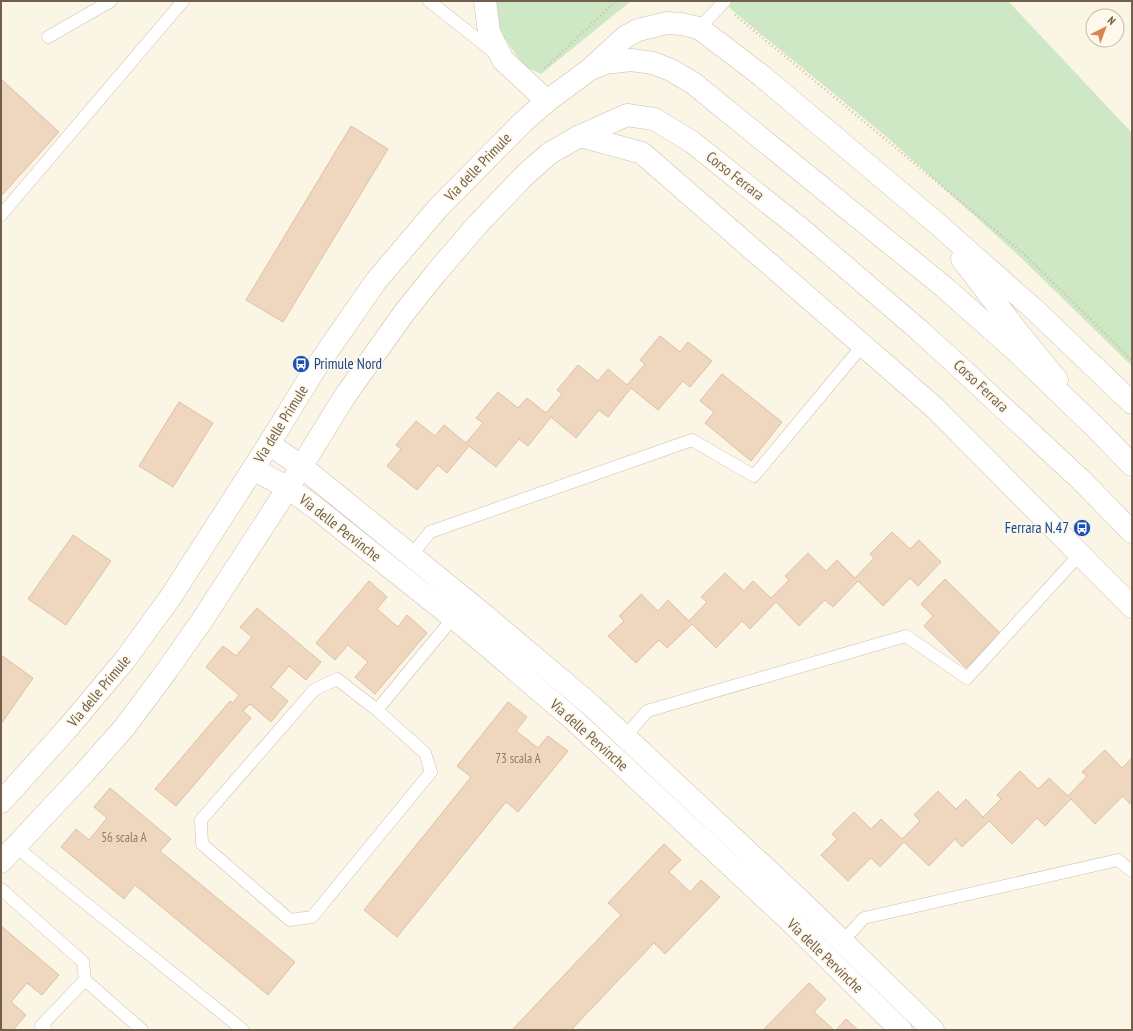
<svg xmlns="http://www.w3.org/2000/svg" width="1133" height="1031" font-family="'PT Sans Narrow',sans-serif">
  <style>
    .green { fill: #cee7c4 }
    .building { fill: #eed7be; stroke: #dfc0a0 }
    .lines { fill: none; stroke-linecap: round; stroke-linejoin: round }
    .service-casing { stroke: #cdc0af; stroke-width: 13 }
    .minor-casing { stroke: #cdc0af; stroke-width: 23 }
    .secondary-casing { stroke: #cebeaa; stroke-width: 23 }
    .path { stroke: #d2bba1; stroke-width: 2.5; stroke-dasharray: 1 3; stroke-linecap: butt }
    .service { stroke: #fff; stroke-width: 12 }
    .minor { stroke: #fff; stroke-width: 22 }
    .secondary { stroke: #fff; stroke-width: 22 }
    .labels { text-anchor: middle; stroke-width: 3.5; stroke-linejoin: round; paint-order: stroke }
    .number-label { font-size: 13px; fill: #907c68 }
    .street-label { font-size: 15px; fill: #715e4c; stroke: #fef9ea }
    .transit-label { font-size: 15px; fill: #164399; stroke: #fef9ea; text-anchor: start }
  </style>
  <rect width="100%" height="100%" fill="#faf5e4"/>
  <path class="green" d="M 490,1 L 631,1 L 541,74 L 524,66 L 503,36 Z
    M 724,1 L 1008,1 L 1132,133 L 1132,366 L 1015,252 L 888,138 L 733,11 Z"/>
  <path class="building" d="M 1,79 L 59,132 L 1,196 Z
    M 351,126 L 388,149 L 283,322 L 246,300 Z
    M 660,336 L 680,352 L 688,342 L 712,361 L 690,387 L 683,381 L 658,410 L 631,388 L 608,417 L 599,410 L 576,438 L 551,417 L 528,446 L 519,439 L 496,467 L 469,446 L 447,473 L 438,465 L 417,490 L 387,466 L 401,449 L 396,445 L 416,421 L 435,436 L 444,425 L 466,443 L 483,423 L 476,418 L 498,392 L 518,408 L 527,398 L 546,413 L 562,394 L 557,390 L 578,365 L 598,381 L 608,369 L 627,385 L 645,364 L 640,360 Z
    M 722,374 L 782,422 L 751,461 L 705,423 L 714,412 L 700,401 Z
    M 179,402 L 213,423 L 173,487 L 139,466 Z
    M 892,532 L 910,549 L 919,540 L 941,562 L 918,586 L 910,578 L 883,606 L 858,581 L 833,607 L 825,600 L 799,626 L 776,602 L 750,629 L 742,621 L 716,648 L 692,624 L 667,648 L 659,640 L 636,663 L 608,636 L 624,621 L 619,616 L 641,594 L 658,611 L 668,600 L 689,621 L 707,602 L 701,597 L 725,573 L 744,591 L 753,581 L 771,598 L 789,580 L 785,576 L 808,553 L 826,571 L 837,560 L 855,578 L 874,558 L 870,554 Z
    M 73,535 L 111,561 L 66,625 L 28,599 Z
    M 945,579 L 1000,633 L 966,668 L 924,626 L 933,616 L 921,604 Z
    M 369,581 L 387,597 L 377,609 L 398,627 L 407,615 L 427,633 L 375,694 L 355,677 L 368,662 L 348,645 L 335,660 L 316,643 Z
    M 257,608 L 321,662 L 306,680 L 289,666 L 271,687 L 288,701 L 271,722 L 250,704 L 243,711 L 251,718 L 176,806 L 155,789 L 230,701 L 233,703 L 239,695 L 206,667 L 223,646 L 236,656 L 252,637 L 240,627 Z
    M 1,655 L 33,678 L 1,724 Z
    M 508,702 L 527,717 L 516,731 L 538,748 L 548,736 L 568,751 L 518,812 L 506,802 L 397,937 L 364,910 L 471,777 L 457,766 Z
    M 1105,750 L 1122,768 L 1132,758 L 1132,802 L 1130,804 L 1123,796 L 1095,824 L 1071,799 L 1045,826 L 1037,818 L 1012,844 L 989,821 L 962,847 L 955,839 L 929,866 L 904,842 L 880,867 L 871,858 L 848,881 L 821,855 L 837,839 L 832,834 L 854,812 L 871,829 L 881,819 L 902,839 L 920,821 L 914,815 L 938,791 L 956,809 L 966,799 L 983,817 L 1001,799 L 997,795 L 1020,771 L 1038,789 L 1049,778 L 1068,796 L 1087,776 L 1082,772 Z
    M 110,788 L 171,839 L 160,851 L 295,962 L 268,995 L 135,885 L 124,899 L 61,847 L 76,829 L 89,840 L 107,818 L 94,807 Z
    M 664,844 L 681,860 L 669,872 L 690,892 L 701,880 L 720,897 L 665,954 L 654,943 L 571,1030 L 512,1030 L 621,915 L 608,903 Z
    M 1,926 L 59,975 L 42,995 L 27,983 L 11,1002 L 26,1015 L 13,1030 L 4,1030 L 1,1027 Z
    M 809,983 L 826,999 L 814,1012 L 834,1030 L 763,1030 Z
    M 846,1019 L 858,1030 L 836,1030 Z"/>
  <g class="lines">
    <defs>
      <path id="service" d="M 429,1 L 495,53
        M 699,28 L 725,1
        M 48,37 L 111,1
        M 1,215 L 183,1
        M 411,556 L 430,532 L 692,440 L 754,476 L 862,346
        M 377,710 L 337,679 L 314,690 L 201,820 L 202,844 L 290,920 L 312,917 L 431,772 L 425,753 L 377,710 L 453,618
        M 625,737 L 647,711 L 906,636 L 967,678 L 1080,554
        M 16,847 L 243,1030
        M 1,889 L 83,962 L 85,980 L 142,1030
        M 842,942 L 864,918 L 1118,860 L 1132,871
        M 46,1030 L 41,1026 L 85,980"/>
      <path id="minor" d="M 485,1 L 489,32 L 503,60 L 547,101
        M 589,70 L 625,37 L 638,30 L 667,23 L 681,24 L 699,28 L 762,76 L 934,221 L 1036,311 L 1132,403
        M 580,136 L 642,153 L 936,409 L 1132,607
        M 962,259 L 1017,331 L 1057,380
        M 269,444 L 301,466 L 483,614 L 592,706 L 805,905 L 933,1030
        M 253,469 L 288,488 L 317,509 L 471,632 L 575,721 L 789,920 L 901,1030"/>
      <path id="secondary" d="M 1,802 L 67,729 L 124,661 L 170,598 L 269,444 L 315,369 L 376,281 L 438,208 L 523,122 L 547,101 L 589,70 L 605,63 L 631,60 L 653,63 L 671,70 L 693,83 L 944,287 L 1015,350 L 1095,427 L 1132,465
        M 1,862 L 85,772 L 124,728 L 168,669 L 203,619 L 288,488 L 345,396 L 404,313 L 436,273 L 478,224 L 526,174 L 550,153 L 580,136 L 627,115 L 654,119 L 692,142 L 800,228 L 919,330 L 953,361 L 1080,479 L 1132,532"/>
    </defs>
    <use href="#service" class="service-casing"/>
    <use href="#minor" class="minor-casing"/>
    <use href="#secondary" class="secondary-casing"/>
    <path class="path" d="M 735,15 L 1023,253 L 1132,360
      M 545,68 L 616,1"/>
    <use href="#service" class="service"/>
    <use href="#minor" class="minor"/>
    <use href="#secondary" class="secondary"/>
  </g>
  <defs>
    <symbol id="bus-disc" viewBox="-11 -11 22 22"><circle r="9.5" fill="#1a4fb4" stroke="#fef9ea"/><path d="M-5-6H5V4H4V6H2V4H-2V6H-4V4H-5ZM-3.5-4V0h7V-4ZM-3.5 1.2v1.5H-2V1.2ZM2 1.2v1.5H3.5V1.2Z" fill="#fff"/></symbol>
  </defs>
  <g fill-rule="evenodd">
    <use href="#bus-disc" x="291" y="354" width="20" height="20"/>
    <use href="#bus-disc" x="1072" y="518" width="20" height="20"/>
  </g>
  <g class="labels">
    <g class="number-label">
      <text x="518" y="763">73 scala A</text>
      <text x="124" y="842">56 scala A</text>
    </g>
    <g class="street-label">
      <text transform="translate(478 167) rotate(-46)" y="5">Via delle Primule</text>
      <text transform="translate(735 176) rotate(38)" y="5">Corso Ferrara</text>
      <text transform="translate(981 386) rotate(43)" y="5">Corso Ferrara</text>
      <text transform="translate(281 424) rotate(-58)" y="5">Via delle Primule</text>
      <text transform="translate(340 528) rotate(38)" y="5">Via delle Pervinche</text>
      <text transform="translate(99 691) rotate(-50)" y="5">Via delle Primule</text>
      <text transform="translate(589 735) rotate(42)" y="5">Via delle Pervinche</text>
      <text transform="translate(825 956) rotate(44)" y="5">Via delle Pervinche</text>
    </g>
    <g class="transit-label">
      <text x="314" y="369">Primule Nord</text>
      <text x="1069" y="533" text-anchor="end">Ferrara N.47</text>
    </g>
  </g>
  <rect width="1133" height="1031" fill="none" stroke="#715e4c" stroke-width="4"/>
  <g transform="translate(1105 28) rotate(42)"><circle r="19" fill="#fef9ea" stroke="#c6bbab"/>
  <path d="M0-3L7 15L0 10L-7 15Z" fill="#dc8352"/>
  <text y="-6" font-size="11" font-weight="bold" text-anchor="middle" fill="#715e4c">N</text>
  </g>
</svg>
